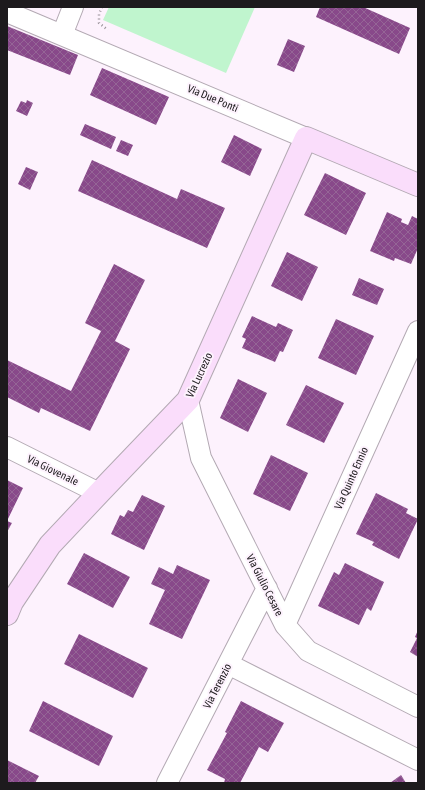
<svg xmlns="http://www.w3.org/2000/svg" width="425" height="790" font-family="'Asap Condensed',sans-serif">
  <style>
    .green { fill: #c0f5ce }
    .building { fill: url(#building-cross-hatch) }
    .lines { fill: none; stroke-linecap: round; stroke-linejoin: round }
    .street-casing { stroke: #b3a9b3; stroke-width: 22 }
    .secondary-casing { stroke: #b3a9b3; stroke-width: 24 }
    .path { stroke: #999299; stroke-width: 2.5; stroke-dasharray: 1 3; stroke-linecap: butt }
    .street { stroke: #fff; stroke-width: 20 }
    .secondary { stroke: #faddfb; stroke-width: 22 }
    .labels { text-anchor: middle; stroke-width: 4; stroke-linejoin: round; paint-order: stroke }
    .street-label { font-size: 11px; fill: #1d1a1d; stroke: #fdf2fd }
  </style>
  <defs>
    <pattern id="building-cross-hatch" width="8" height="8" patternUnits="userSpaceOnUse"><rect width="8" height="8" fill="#88498a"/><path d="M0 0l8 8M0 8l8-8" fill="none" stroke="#956596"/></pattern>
  </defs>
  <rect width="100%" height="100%" fill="#fdf2fd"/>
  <path class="green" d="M 109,7 L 255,7 L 226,73 L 103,20 Z"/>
  <path class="building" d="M 320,7 L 363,7 L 410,28 L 399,54 L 316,17 Z
    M 7,26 L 78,55 L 70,75 L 7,50 Z
    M 288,39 L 305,46 L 294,72 L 277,65 Z
    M 102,68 L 169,97 L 156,125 L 90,95 Z
    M 27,100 L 33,103 L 27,116 L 16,111 L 21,101 L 26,103 Z
    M 85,124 L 116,137 L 111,149 L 80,135 Z
    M 234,135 L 262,149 L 250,176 L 221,162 Z
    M 121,140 L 133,145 L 128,156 L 116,151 Z
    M 92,160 L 177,199 L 181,189 L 225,208 L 207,248 L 78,191 Z
    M 26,167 L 38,172 L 30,190 L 18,184 Z
    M 325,173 L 366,193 L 346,235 L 304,215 Z
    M 387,212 L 402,219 L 401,222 L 408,225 L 412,216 L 418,219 L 418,248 L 411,264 L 395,258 L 394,261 L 370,251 Z
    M 287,252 L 318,267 L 302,301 L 271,286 Z
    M 114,264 L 145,280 L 115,341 L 130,349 L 90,431 L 41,408 L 39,413 L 7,397 L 7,360 L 71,391 L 101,331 L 85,323 Z
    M 359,278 L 384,289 L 377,305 L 352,295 Z
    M 252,316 L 276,327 L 278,323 L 293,330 L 283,352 L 280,351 L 275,362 L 242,348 L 246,339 L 242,337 Z
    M 336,319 L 374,336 L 356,375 L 318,358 Z
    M 238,379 L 267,393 L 248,432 L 220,418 Z
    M 306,385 L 344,403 L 324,443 L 286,425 Z
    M 271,455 L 308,473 L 290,511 L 253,494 Z
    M 7,480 L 23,488 L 7,521 L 12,523 L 7,532 Z
    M 376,493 L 408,509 L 406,513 L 418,519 L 399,559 L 372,545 L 374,542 L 356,534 Z
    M 142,495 L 165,506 L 144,550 L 111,534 L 120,515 L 124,517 L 128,510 L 133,512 Z
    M 84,553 L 130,577 L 113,608 L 67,584 Z
    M 345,563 L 384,582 L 371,611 L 367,608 L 359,625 L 318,606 L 334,572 L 339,575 Z
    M 177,565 L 210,580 L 182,639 L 149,624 L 165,590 L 151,584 L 159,567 L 173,574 Z
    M 418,630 L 418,657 L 410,652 L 417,638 L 415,637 Z
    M 79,634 L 148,668 L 133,698 L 64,664 Z
    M 43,701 L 113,736 L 99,766 L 29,731 Z
    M 241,701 L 284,723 L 268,752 L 259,747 L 240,783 L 224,783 L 225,779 L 207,770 L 227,733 L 225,732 Z
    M 7,760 L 39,776 L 35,783 L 7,783 Z
    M 401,775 L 406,783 L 390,783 Z"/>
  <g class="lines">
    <defs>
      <path id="street" d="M 7,12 L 306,138
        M 62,35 L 73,7
        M 188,400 L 201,458 L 285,625 L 308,651 L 418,707
        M 7,447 L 99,493
        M 285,625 L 418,331
        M 228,664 L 418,760
        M 167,783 L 267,588"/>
      <path id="secondary" d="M 7,614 L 12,602 L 50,545 L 99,493 L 188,400 L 306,138 L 418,185"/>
    </defs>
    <use href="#street" class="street-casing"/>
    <use href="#secondary" class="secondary-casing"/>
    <path class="path" d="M 102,7 L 99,14 L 99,23 L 108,30"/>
    <use href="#street" class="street"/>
    <use href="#secondary" class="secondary"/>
  </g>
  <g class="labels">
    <g class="street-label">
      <text transform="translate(213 98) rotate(23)" y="4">Via Due Ponti</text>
      <text transform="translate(199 375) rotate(-65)" y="4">Via Lucrezio</text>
      <text transform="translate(53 470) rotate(26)" y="4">Via Giovenale</text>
      <text transform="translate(351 478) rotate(-66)" y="4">Via Quinto Ennio</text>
      <text transform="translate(265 585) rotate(63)" y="4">Via Giulio Cesare</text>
      <text transform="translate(217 686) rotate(-63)" y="4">Via Terenzio</text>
    </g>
  </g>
  <rect width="425" height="790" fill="none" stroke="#1d1a1d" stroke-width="16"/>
</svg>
